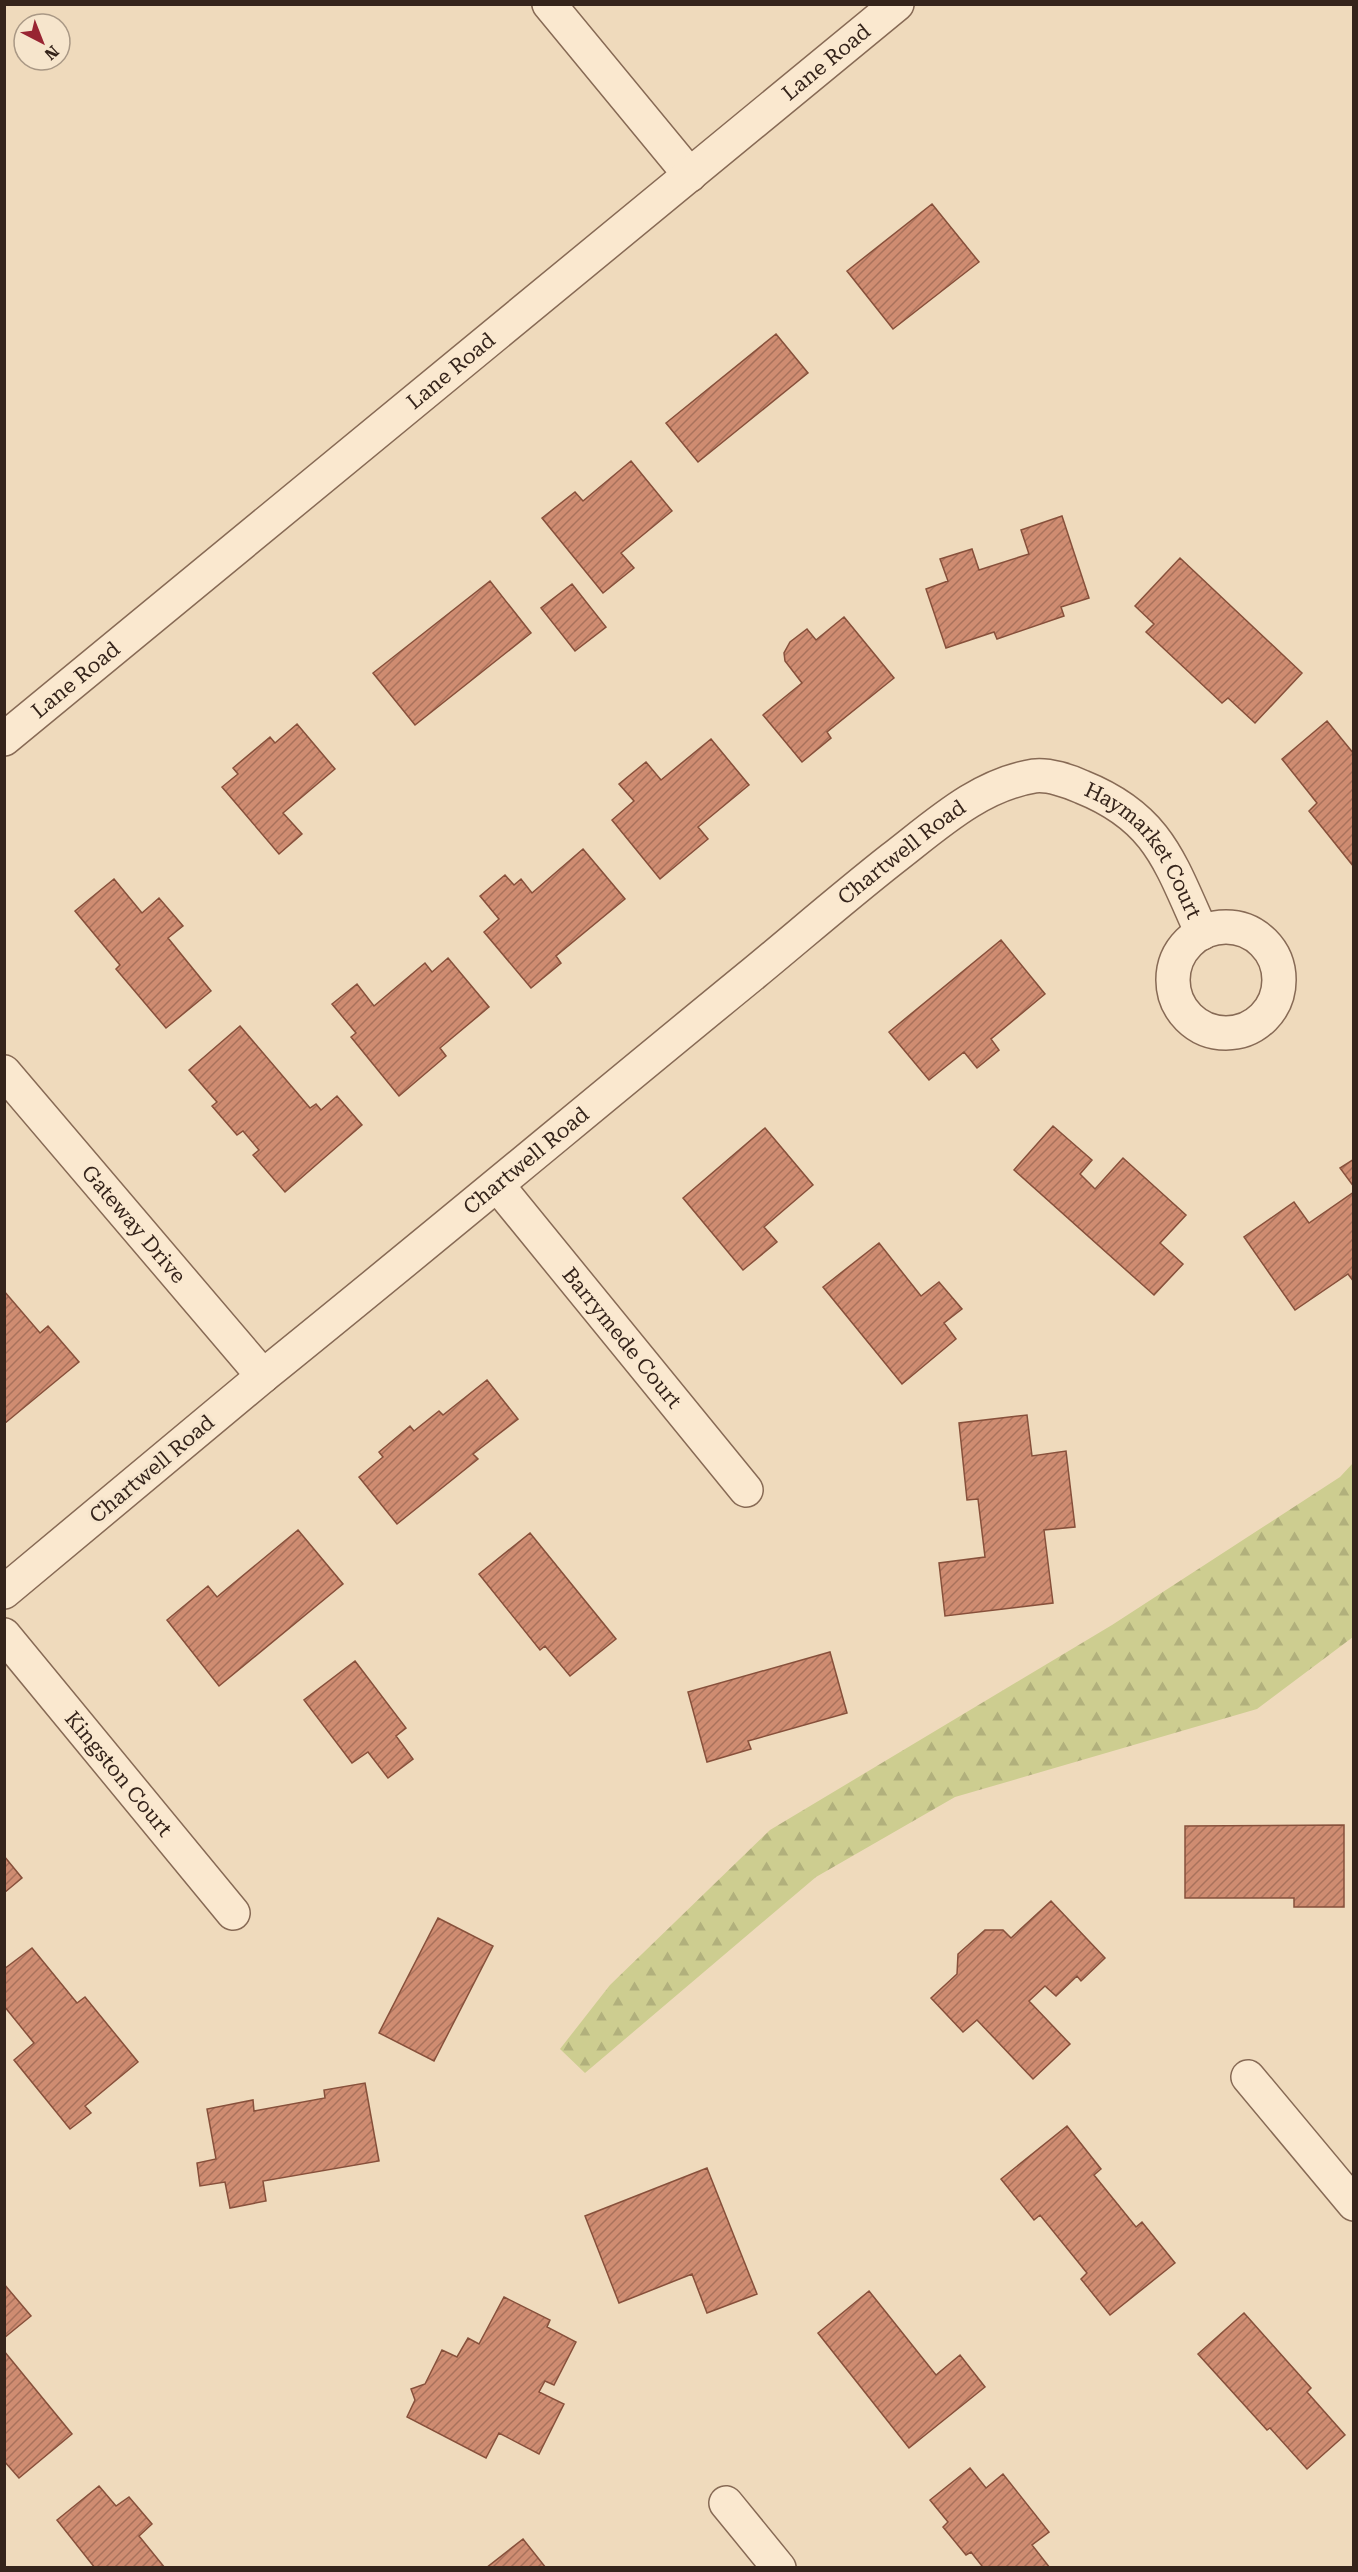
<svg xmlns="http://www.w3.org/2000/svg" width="1358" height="2572" font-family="'Roboto Serif',serif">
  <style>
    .forest { fill: url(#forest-firs) }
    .building { fill: url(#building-hatch); stroke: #87503b; stroke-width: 1.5 }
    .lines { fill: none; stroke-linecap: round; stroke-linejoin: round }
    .minor-casing { stroke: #876a55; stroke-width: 36 }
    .tertiary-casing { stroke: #876a55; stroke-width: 36 }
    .minor { stroke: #fae8cf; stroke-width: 33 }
    .tertiary { stroke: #fae8cf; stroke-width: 33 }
    .labels { text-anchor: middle; stroke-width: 6; stroke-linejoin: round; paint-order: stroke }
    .street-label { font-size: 21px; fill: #35241b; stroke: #f6e5cc }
  </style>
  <defs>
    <pattern id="forest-firs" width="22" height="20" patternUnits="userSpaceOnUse" patternTransform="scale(1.5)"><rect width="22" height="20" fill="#cdcd90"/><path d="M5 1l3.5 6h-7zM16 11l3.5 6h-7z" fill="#b1b07c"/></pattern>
    <pattern id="building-hatch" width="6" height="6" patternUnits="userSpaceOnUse" patternTransform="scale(1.5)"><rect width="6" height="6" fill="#cf8c71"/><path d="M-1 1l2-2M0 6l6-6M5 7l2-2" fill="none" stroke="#a9725c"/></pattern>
  </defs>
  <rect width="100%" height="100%" fill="#efdabc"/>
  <path class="forest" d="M 1353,1463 L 1353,1637 L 1257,1709 L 955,1797 L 816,1877 L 585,2073 L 560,2049 L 610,1985 L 770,1830 L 1112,1625 L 1340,1477 Z"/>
  <path class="building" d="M 932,204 L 979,262 L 893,329 L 847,271 Z
    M 776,334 L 808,373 L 698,462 L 666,423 Z
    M 631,461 L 672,511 L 621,553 L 634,568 L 603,593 L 542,518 L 575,492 L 583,501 Z
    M 1062,516 L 1089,598 L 1061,607 L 1064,616 L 997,639 L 994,632 L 946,648 L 926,589 L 948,581 L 940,559 L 972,549 L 979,570 L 1029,554 L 1021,530 Z
    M 1180,558 L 1302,673 L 1255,723 L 1228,698 L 1222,703 L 1146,632 L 1154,624 L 1135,606 Z
    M 490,581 L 531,633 L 415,725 L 373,673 Z
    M 572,584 L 606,627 L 575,651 L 541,608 Z
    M 844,617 L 894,678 L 827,732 L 831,738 L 802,762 L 763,715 L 802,683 L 785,661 L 784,653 L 790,642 L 807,629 L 816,640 Z
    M 1327,721 L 1354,754 L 1354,867 L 1309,811 L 1317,803 L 1282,759 Z
    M 297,724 L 335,769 L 283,813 L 302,834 L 279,854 L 222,787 L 238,774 L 233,768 L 270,737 L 275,743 Z
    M 711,739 L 749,785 L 698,827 L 708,839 L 660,879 L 612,820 L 634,801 L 619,784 L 646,762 L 661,780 Z
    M 583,849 L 625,899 L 556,956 L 561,963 L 531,988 L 484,932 L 499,919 L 480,896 L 505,875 L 514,885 L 521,879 L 532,893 Z
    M 114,879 L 142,913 L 159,898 L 183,926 L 168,938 L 211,991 L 166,1028 L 116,969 L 120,965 L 75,911 Z
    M 1001,940 L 1045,994 L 991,1039 L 999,1050 L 977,1068 L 964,1052 L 929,1080 L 889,1032 Z
    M 448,958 L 489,1007 L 440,1048 L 446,1056 L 399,1096 L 351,1037 L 356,1033 L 332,1004 L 357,984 L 374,1006 L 425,963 L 432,972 Z
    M 240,1026 L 310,1108 L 316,1104 L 321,1110 L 337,1096 L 362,1125 L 285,1192 L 253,1155 L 259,1150 L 243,1131 L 237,1135 L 212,1106 L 217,1102 L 189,1070 Z
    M 1053,1126 L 1092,1160 L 1080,1174 L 1095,1189 L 1123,1158 L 1186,1215 L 1160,1243 L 1183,1264 L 1154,1295 L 1014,1170 Z
    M 765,1128 L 813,1185 L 764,1227 L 777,1242 L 743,1270 L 683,1198 Z
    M 1354,1159 L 1354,1187 L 1340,1168 Z
    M 1354,1192 L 1354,1282 L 1348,1274 L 1295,1310 L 1244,1237 L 1294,1202 L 1309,1223 Z
    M 879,1243 L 921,1296 L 939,1282 L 962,1309 L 944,1323 L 956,1339 L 902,1384 L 823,1287 Z
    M 4,1291 L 40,1333 L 48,1326 L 79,1362 L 4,1424 Z
    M 487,1380 L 518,1419 L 473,1454 L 478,1459 L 397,1524 L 359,1477 L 383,1457 L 379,1452 L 410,1426 L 414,1431 L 439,1411 L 443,1415 Z
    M 1027,1415 L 1032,1456 L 1066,1451 L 1075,1527 L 1044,1530 L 1053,1603 L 945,1616 L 939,1563 L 985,1557 L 978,1499 L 967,1500 L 959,1423 Z
    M 298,1530 L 343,1584 L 219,1686 L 167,1620 L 208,1586 L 217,1597 Z
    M 530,1533 L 616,1639 L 570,1676 L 545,1646 L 540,1650 L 479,1574 Z
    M 830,1652 L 847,1713 L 748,1741 L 751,1749 L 707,1762 L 688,1692 Z
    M 355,1661 L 406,1728 L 396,1736 L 413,1759 L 388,1778 L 368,1752 L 352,1763 L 304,1700 Z
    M 1344,1825 L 1344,1907 L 1294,1907 L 1294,1898 L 1185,1898 L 1185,1826 Z
    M 4,1856 L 22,1878 L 4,1893 Z
    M 1051,1901 L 1105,1958 L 1081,1981 L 1077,1976 L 1056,1996 L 1045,1986 L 1029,2001 L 1070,2044 L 1033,2079 L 977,2020 L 963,2032 L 931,1998 L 957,1974 L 958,1954 L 985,1930 L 1003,1930 L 1011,1938 Z
    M 438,1918 L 493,1946 L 434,2061 L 379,2033 Z
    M 32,1948 L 77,2003 L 85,1997 L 138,2062 L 85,2106 L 91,2113 L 70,2129 L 14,2060 L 34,2043 L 4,2006 L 4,1969 Z
    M 365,2083 L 379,2161 L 263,2181 L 266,2201 L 230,2208 L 225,2182 L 200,2186 L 197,2163 L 216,2159 L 207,2109 L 253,2100 L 254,2111 L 325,2098 L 324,2090 Z
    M 1067,2126 L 1101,2169 L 1094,2175 L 1136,2227 L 1142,2222 L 1175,2263 L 1110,2315 L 1081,2279 L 1087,2273 L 1040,2215 L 1034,2220 L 1001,2179 Z
    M 707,2168 L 757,2294 L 707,2313 L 692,2274 L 619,2303 L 585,2216 Z
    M 4,2284 L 31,2316 L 4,2338 Z
    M 869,2291 L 936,2375 L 960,2355 L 985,2387 L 909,2448 L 818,2333 Z
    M 504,2297 L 550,2320 L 547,2327 L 576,2342 L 554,2385 L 545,2381 L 539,2392 L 564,2404 L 539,2454 L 499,2433 L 486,2458 L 407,2417 L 415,2400 L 411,2389 L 425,2384 L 442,2350 L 457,2357 L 468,2338 L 479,2344 Z
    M 1244,2313 L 1311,2388 L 1307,2392 L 1345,2435 L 1307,2469 L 1270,2428 L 1267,2430 L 1198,2354 Z
    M 4,2351 L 72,2434 L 19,2478 L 4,2461 Z
    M 970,2468 L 986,2488 L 1003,2474 L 1049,2532 L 1032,2545 L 1050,2568 L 981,2568 L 982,2566 L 971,2552 L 966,2555 L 943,2527 L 948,2522 L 930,2500 Z
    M 99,2486 L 116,2506 L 129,2497 L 152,2524 L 139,2536 L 165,2568 L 95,2568 L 57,2520 Z
    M 523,2539 L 546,2568 L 486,2568 Z"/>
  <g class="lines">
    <defs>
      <g id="minor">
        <path d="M 549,4 L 690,175"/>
        <circle cx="1226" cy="980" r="53"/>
        <path id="s1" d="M 498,1186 L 746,1490"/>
        <path id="s2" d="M 263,1376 C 428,1243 590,1107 754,973 C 800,935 845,896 892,859 C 935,826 978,785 1034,776 C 1048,774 1069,781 1082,787 C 1159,818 1170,863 1202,933"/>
        <path id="s3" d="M 4,1635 L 233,1913"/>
        <path d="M 1248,2077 L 1354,2204"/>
        <path d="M 726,2503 L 779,2568"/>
      </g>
      <g id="tertiary">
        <path id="s4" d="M 4,739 L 897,4"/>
        <path id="s5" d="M 4,1072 L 263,1376 L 4,1592"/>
      </g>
    </defs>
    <use href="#minor" class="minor-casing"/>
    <use href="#tertiary" class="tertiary-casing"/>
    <use href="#minor" class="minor"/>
    <use href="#tertiary" class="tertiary"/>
  </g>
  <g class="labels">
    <g class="street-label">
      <text dy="7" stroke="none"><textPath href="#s4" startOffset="1065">Lane Road</textPath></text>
      <text dy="7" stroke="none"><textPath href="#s4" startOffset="579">Lane Road</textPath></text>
      <text dy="7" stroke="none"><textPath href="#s4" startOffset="93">Lane Road</textPath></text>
      <text dy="7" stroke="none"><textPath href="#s2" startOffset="826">Chartwell Road</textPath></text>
      <text dy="7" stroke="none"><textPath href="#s2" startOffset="1122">Haymarket Court</textPath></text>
      <text dy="7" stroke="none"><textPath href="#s2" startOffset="340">Chartwell Road</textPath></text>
      <text dy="7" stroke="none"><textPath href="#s5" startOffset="200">Gateway Drive</textPath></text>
      <text dy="7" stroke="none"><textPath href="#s1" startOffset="196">Barrymede Court</textPath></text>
      <text transform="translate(152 1469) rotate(-40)" y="7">Chartwell Road</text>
      <text dy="7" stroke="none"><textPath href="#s3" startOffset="180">Kingston Court</textPath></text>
    </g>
  </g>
  <rect width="1358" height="2572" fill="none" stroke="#35241b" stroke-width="12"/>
  <g transform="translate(42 42) rotate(138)"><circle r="28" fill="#f6e5cc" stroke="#a99885" stroke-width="1.5"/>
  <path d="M0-4.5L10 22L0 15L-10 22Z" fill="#982432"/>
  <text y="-9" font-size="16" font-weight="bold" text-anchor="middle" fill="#35241b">N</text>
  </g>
</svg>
